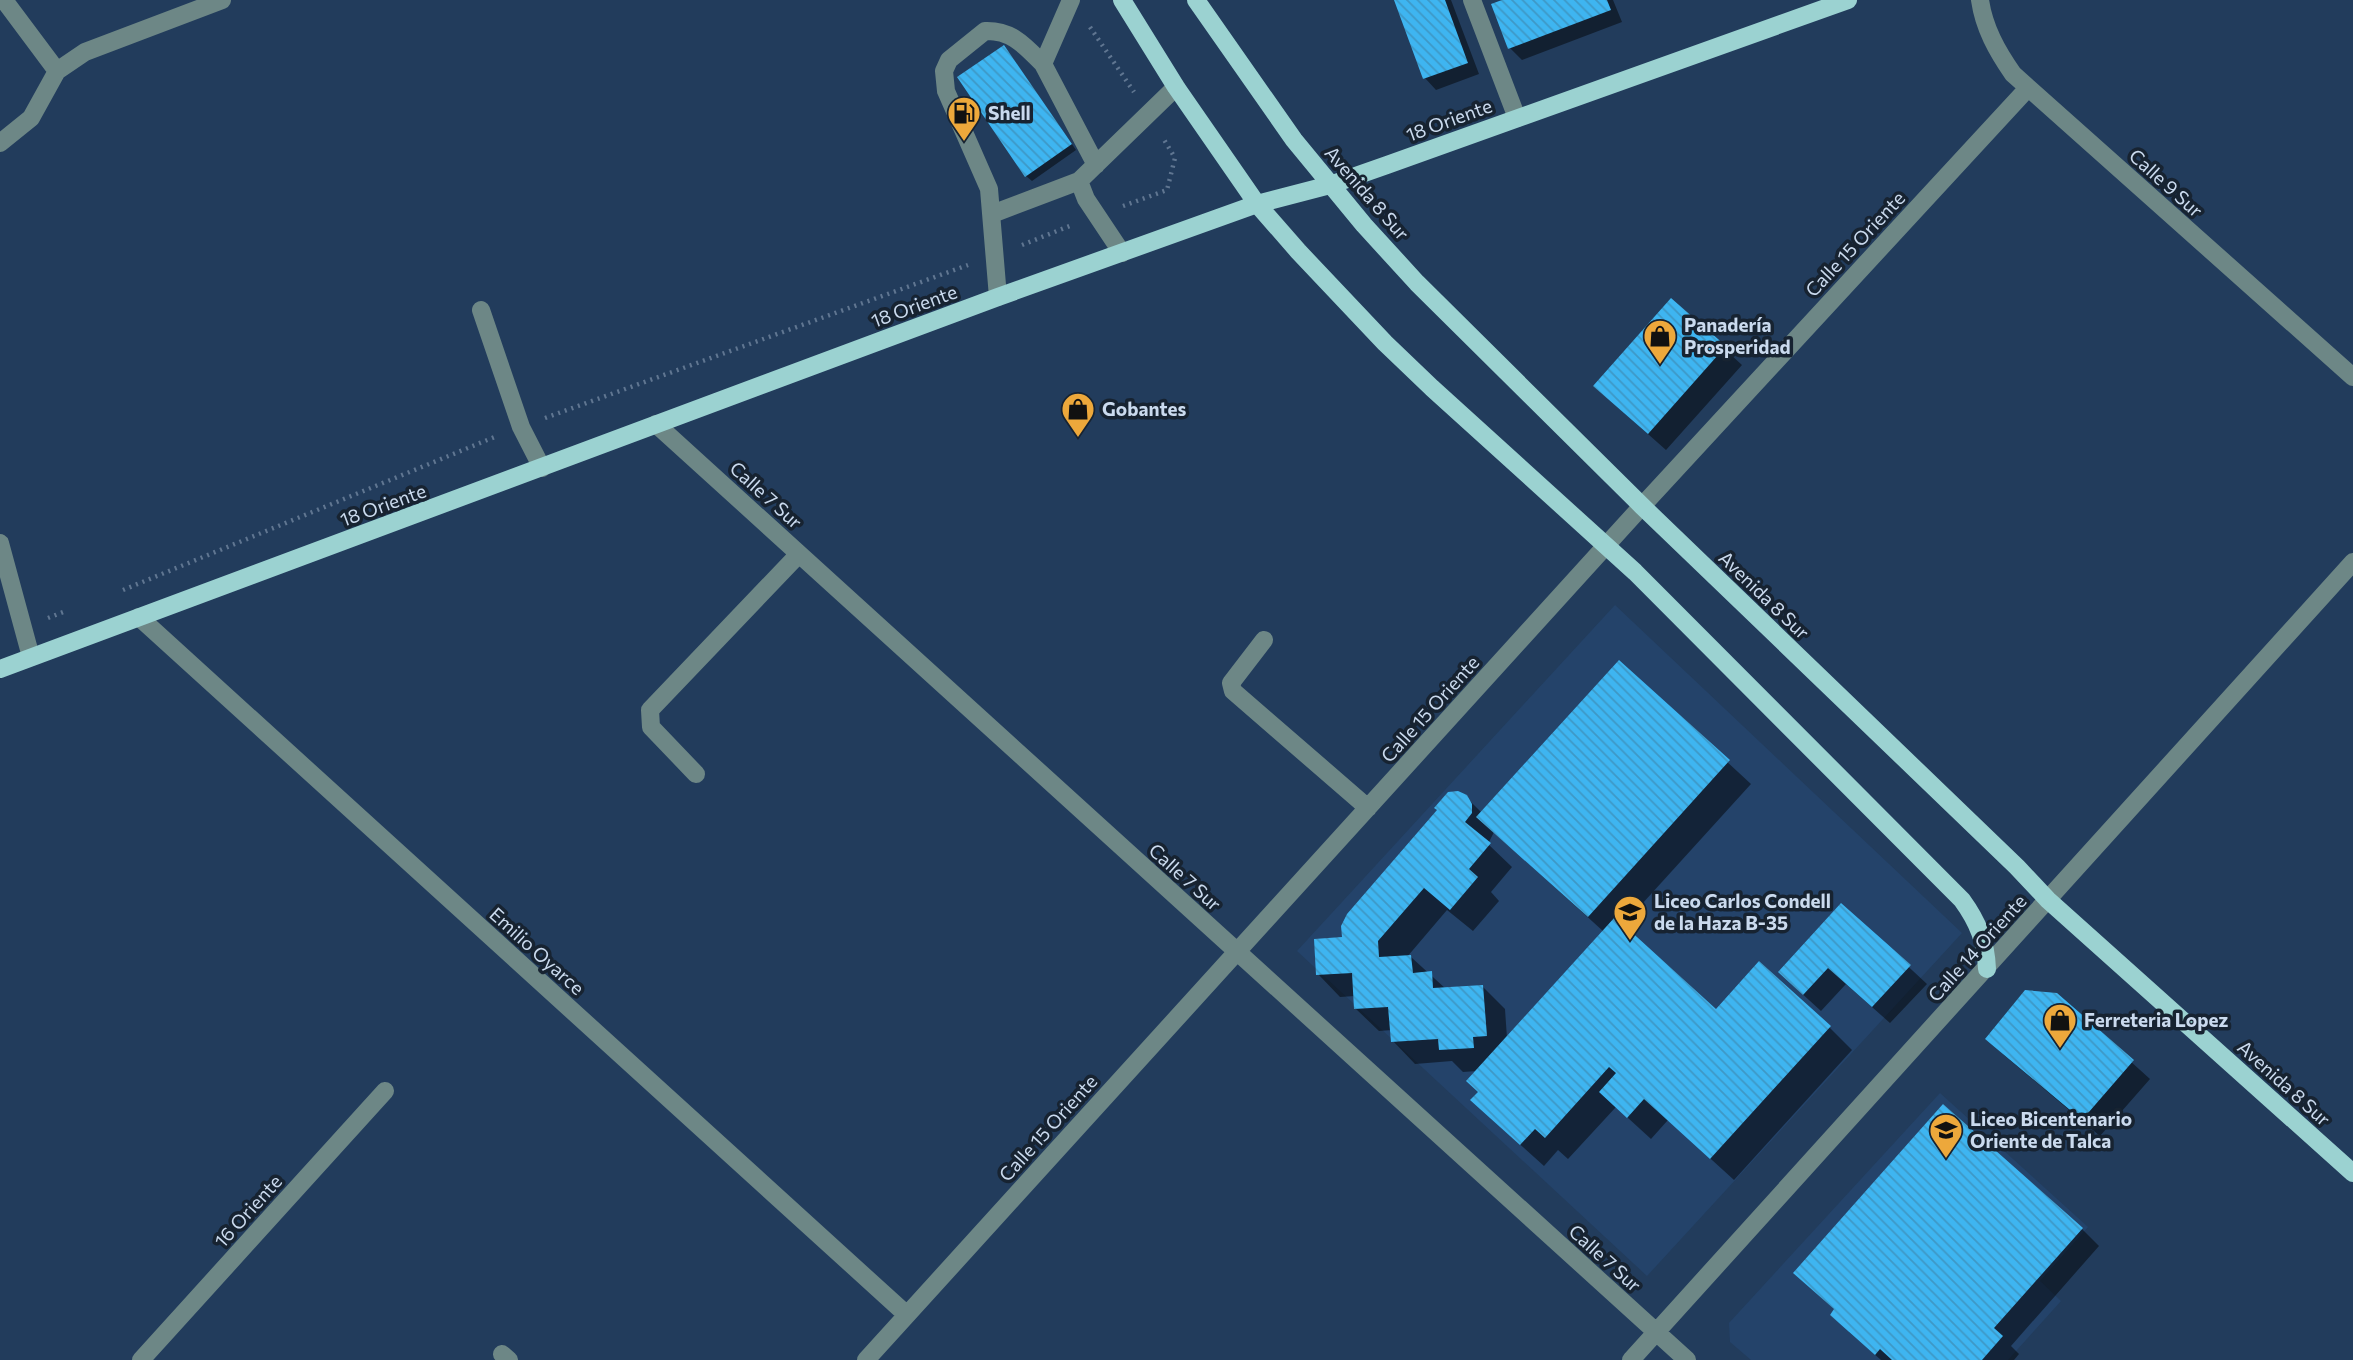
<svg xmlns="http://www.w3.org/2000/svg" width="2353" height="1360" font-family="Commissioner,sans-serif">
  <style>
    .built { fill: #24436a }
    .shadow { fill: #0007; fill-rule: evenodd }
    .building { fill: url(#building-back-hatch) }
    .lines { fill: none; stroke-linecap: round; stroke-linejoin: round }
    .path { stroke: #607691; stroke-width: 4.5; stroke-dasharray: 2 5; stroke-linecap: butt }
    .minor { stroke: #6d8786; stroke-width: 18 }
    .major { stroke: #9bd2d1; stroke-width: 18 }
    .labels { text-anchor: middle; stroke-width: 7; stroke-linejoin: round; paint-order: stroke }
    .poi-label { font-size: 19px; font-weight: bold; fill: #cadaee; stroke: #172331; text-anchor: start }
    .street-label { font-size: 19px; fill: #cadaee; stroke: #172331 }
  </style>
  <defs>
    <pattern id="building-back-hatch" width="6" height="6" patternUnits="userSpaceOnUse" patternTransform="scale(1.75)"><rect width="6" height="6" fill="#3eb5f1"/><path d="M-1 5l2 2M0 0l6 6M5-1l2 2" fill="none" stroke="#3e98c6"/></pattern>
  </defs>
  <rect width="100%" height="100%" fill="#223c5c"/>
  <path class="built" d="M 1615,605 L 1962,933 L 1647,1276 L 1297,951 Z
    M 1940,1093 L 2088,1227 L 2040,1281 L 2061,1301 L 2008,1360 L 1751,1360 L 1730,1342 L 1729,1323 Z"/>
  <path class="shadow" d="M 1396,0 L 1451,0 L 1479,74 L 1436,90 L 1425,78 Z
    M 1506,0 L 1613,0 L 1622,22 L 1522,60 L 1510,48 L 1493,5 Z
    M 1009,53 L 1076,150 L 1032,181 L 1026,176 Z
    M 1671,300 L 1742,365 L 1666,450 L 1613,403 Z
    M 1619,662 L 1751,784 L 1622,926 L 1716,1011 L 1829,1027 L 1852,1050 L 1734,1180 L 1668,1120 L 1651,1139 L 1616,1107 L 1568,1159 L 1558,1150 L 1544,1166 L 1495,1122 L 1480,1092 L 1477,1071 L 1463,1072 L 1452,1061 L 1415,1064 L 1393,1041 L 1392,1030 L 1379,1031 L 1356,1009 L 1355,996 L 1340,997 L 1318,974 L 1343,939 L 1466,797 L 1482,813 ZM 1494,832 L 1604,932 L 1507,1038 L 1505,1009 L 1482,986 L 1446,989 L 1411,957 L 1407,957 L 1447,910 L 1473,931 L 1499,901 L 1491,892 L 1512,867 L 1488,844 Z
    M 1842,905 L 1927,984 L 1890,1023 L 1846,984 L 1821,1011 L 1798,990 Z
    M 2056,994 L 2150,1079 L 2100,1136 L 2005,1056 L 1987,1039 Z
    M 2082,1229 L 2099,1246 L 2011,1346 L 2019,1354 L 2014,1360 L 1881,1360 L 1849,1332 Z"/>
  <path class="building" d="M 1394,0 L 1445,0 L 1468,63 L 1423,79 Z
    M 1502,0 L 1607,0 L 1611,10 L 1508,49 L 1491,4 Z
    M 1004,45 L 1072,144 L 1025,177 L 957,77 Z
    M 1671,298 L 1726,346 L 1648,434 L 1593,386 Z
    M 1619,660 L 1730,760 L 1588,917 L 1476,817 Z
    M 1458,791 L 1467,795 L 1472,804 L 1472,813 L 1465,822 L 1491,843 L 1469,869 L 1478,877 L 1450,910 L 1424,888 L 1378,941 L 1379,957 L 1411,955 L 1413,973 L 1432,971 L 1433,988 L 1483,985 L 1487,1036 L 1473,1037 L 1474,1048 L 1439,1050 L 1438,1039 L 1391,1042 L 1388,1007 L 1354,1009 L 1352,973 L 1316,975 L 1314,939 L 1342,937 L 1341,926 L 1347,914 L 1437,810 L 1434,808 L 1448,792 Z
    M 1841,903 L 1911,965 L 1872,1007 L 1828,968 L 1803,995 L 1778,972 Z
    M 1615,917 L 1716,1009 L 1759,961 L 1831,1026 L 1710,1159 L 1644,1099 L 1627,1118 L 1599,1092 L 1616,1073 L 1609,1067 L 1545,1138 L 1535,1129 L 1520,1145 L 1470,1100 L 1478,1092 L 1466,1081 Z
    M 2025,990 L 2057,993 L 2134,1060 L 2082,1120 L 1985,1039 Z
    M 1943,1104 L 2083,1228 L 1994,1328 L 2003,1336 L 1982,1360 L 1892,1360 L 1880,1349 L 1875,1355 L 1830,1315 L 1834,1309 L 1793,1273 Z"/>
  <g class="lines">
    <path class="path" d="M 1090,27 L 1134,92
      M 1123,206 L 1167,190 L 1175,158 L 1163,138
      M 1022,245 L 1072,225
      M 545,418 L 968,265
      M 123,590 L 497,436
      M 48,618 L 66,611"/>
    <path class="minor" d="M 4,0 L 57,71
      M 1472,0 L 1517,118
      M 1980,0 C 1984,28 1997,51 2013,74 L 2353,377
      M 1043,64 L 1096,165
      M 0,143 L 31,118 L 57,71 L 85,52 L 222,0
      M 1079,181 L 1176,87
      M 992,214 L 1079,181 L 1086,199 L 1122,253
      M 998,297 L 989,189 L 946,91 L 944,71 L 949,60 L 985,31 C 1012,30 1025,46 1043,64 L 1071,0
      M 481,310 L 521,427 L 542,468
      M 656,424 L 1687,1360
      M 0,543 L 31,657
      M 139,617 L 907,1315
      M 1264,640 L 1231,683 L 1233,691 L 1368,808
      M 696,774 L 651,727 L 650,710 L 799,554
      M 502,1354 L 509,1360
      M 141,1360 L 385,1091
      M 866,1360 L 1642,506 L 2028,88
      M 1631,1360 L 2353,562"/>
    <path class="major" d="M 1122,0 L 1176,87 L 1257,204 L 1298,251 L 1385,343 L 1432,388 L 1635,572 L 1962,900 C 1978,922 1986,942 1987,969
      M 1196,0 L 1294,140 L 1364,225 L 1417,283 L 1642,506 L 2017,867 L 2048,900 L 2353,1173
      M 0,669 L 998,297 L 1257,204 L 1330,185 L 1387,165 L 1848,0"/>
  </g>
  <defs>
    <symbol id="fuel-pin" viewBox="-11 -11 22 30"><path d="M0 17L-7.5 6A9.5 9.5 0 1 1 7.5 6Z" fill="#eda83b" stroke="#172331"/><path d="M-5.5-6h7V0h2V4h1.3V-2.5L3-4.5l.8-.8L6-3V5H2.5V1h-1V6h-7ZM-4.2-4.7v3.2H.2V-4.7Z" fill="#111"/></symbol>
    <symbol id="shop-pin" viewBox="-11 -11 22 30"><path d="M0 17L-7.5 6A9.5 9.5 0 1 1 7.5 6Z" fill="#eda83b" stroke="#172331"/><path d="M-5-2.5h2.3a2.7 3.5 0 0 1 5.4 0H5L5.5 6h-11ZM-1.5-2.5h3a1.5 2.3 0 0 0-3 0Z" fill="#111"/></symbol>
    <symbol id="school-pin" viewBox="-11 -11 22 30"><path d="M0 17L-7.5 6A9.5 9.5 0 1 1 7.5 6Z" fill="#eda83b" stroke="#172331"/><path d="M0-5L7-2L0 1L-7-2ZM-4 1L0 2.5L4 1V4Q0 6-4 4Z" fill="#111"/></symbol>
  </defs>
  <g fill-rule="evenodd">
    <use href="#fuel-pin" x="945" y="94" width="38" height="52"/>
    <use href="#shop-pin" x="1641" y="317" width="38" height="52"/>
    <use href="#shop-pin" x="1059" y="390" width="38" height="52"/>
    <use href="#school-pin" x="1611" y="893" width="38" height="52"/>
    <use href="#shop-pin" x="2041" y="1001" width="38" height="52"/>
    <use href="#school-pin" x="1927" y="1111" width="38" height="52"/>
  </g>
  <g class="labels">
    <g class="poi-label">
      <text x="988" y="120">Shell</text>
      <text x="1684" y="332">Panadería<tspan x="1684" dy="22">Prosperidad</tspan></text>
      <text x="1102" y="416">Gobantes</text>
      <text x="1654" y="908">Liceo Carlos Condell<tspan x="1654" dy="22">de la Haza B-35</tspan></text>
      <text x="2084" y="1027">Ferreteria Lopez</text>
      <text x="1970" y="1126">Liceo Bicentenario<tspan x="1970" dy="22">Oriente de Talca</tspan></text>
    </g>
    <g class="street-label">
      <text transform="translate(1449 120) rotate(-20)" y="7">18 Oriente</text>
      <text transform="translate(2166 183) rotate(42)" y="7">Calle 9 Sur</text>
      <text transform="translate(1367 193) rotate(49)" y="7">Avenida 8 Sur</text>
      <text transform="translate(1855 244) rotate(-47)" y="7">Calle 15 Oriente</text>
      <text transform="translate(914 306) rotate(-20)" y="7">18 Oriente</text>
      <text transform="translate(766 495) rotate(42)" y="7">Calle 7 Sur</text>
      <text transform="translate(383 505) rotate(-20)" y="7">18 Oriente</text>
      <text transform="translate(1764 595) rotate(44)" y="7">Avenida 8 Sur</text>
      <text transform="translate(1430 709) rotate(-48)" y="7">Calle 15 Oriente</text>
      <text transform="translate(1185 877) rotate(42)" y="7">Calle 7 Sur</text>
      <text transform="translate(1977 948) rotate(-48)" y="7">Calle 14 Oriente</text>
      <text transform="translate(537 951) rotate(42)" y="7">Emilio Oyarce</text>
      <text transform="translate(2284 1083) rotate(42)" y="7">Avenida 8 Sur</text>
      <text transform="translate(1048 1128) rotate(-48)" y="7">Calle 15 Oriente</text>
      <text transform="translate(248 1211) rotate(-48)" y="7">16 Oriente</text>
      <text transform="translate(1605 1258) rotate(42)" y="7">Calle 7 Sur</text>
    </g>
  </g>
</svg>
